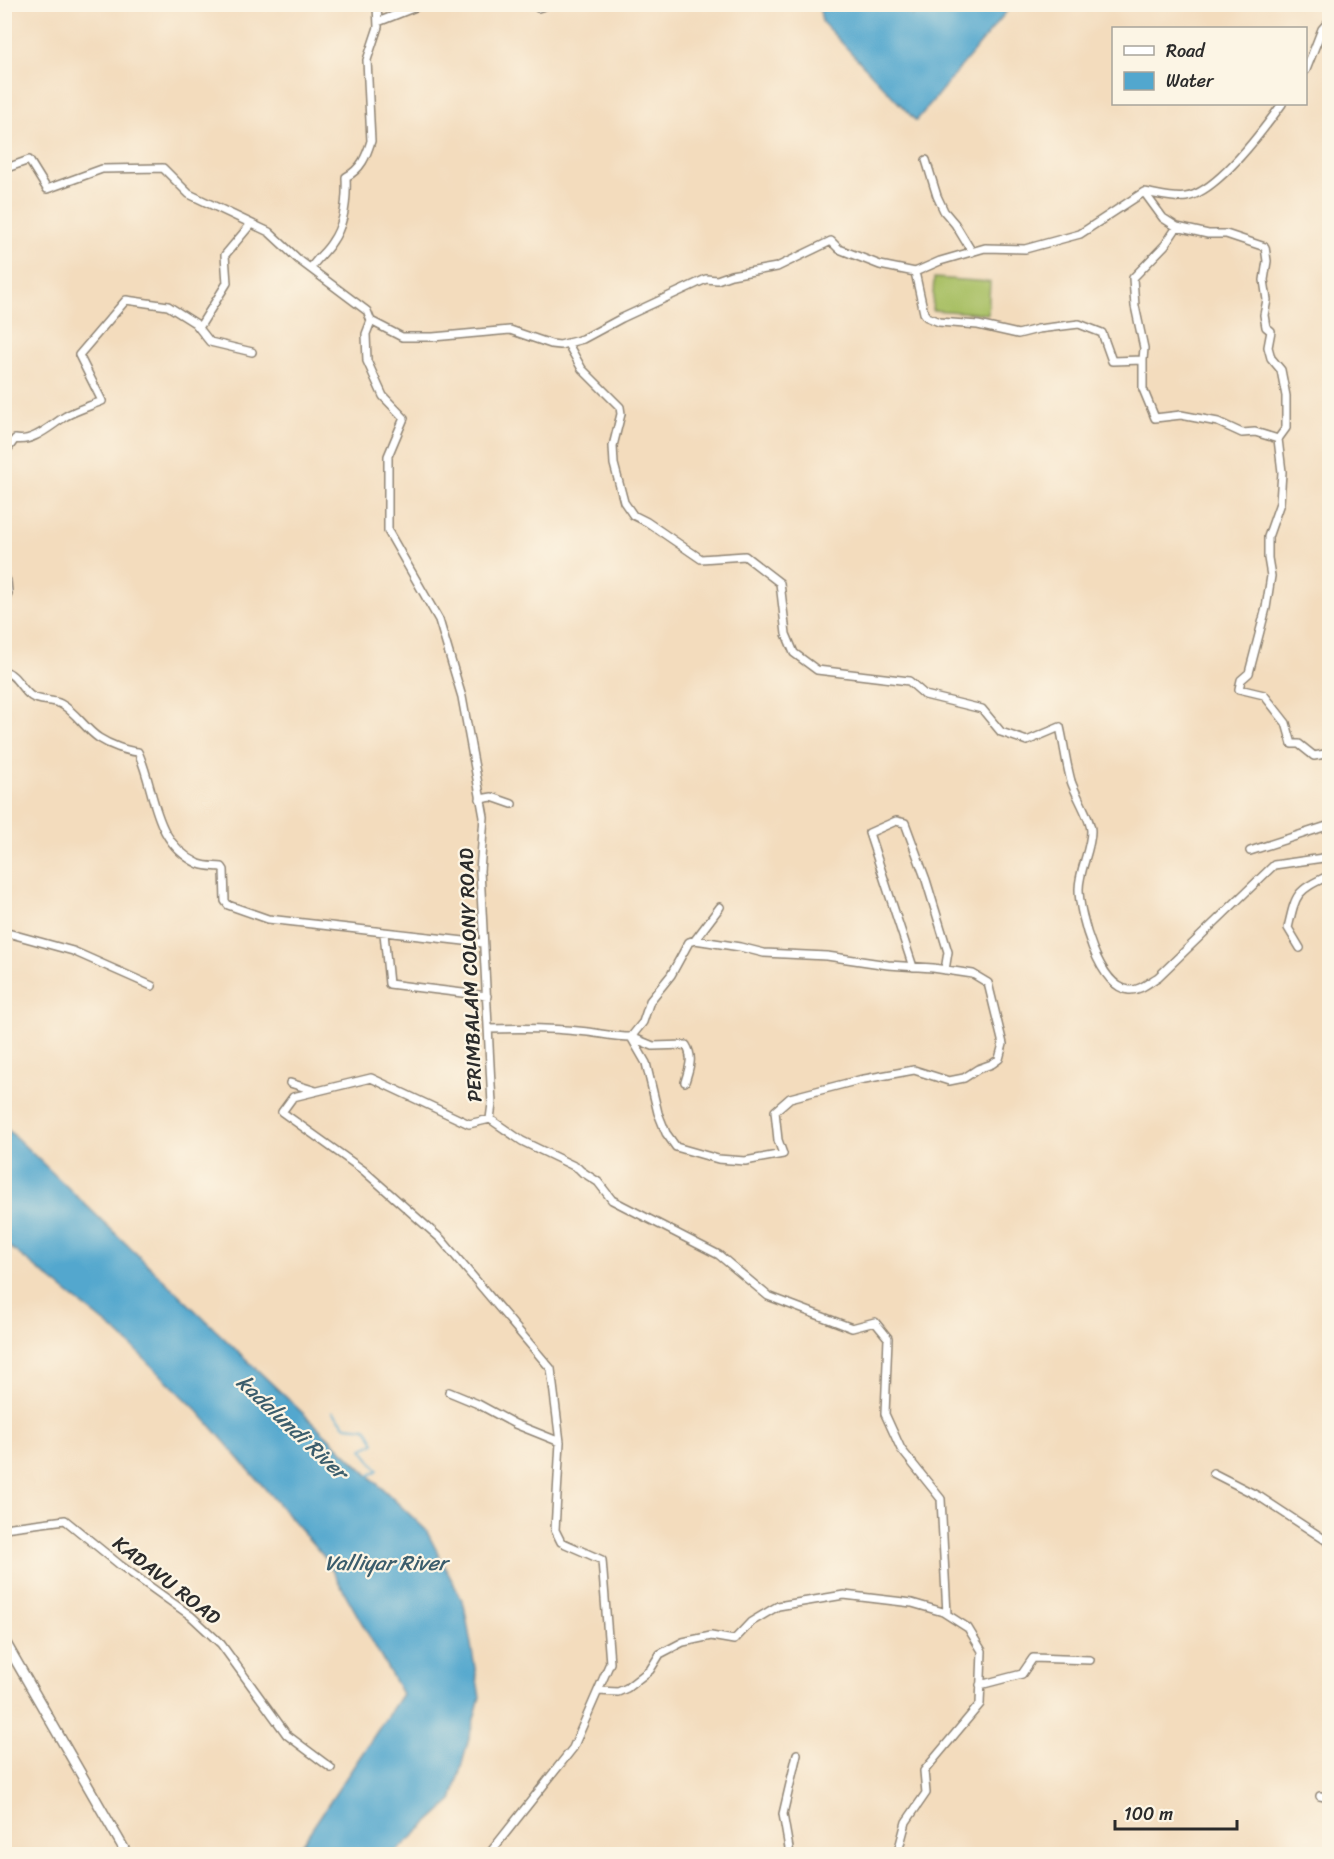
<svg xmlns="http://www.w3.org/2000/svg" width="1334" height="1859" font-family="Sriracha,sans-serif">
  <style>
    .green { fill: #a9c065; stroke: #6a7648; stroke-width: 1.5 }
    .water { fill: #52a7ce; stroke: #3e697c; stroke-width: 1.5 }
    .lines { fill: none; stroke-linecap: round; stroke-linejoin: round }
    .stream { stroke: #52a7ce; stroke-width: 2 }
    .street-casing { stroke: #8f8474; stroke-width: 10 }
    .secondary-casing { stroke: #8f8474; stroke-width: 12 }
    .street { stroke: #fff; stroke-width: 7 }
    .secondary { stroke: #fff; stroke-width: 9 }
    .labels { text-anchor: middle; stroke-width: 4.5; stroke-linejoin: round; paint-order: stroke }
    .street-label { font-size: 20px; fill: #2b2b2b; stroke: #fcf5e5 }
    .water-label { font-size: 21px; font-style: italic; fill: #3b5d6c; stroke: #fcf5e5 }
  </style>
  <rect width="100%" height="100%" fill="#fcf5e5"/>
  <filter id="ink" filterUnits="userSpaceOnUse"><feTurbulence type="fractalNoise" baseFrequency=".0167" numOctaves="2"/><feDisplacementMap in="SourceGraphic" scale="12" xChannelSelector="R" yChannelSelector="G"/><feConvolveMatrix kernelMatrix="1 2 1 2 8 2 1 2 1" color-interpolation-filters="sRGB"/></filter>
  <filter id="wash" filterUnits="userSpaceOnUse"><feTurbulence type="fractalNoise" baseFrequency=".008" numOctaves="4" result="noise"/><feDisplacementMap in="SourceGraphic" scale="24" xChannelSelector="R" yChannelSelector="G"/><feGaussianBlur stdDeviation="1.35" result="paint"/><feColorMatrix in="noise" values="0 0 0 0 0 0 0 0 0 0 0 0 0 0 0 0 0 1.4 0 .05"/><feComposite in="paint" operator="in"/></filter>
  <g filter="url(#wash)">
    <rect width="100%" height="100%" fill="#f3dcbd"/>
    <path class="green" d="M 934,278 L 990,282 L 988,314 L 932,310 Z"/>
    <path class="water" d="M 819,5 L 903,5 L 912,16 L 920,5 L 1012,5 L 916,121 L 822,22 Z
      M 4,1126 L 230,1344 L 426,1530 L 464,1604 L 480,1697 L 452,1801 L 394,1854 L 295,1854 L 402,1694 L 325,1558 L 198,1411 L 120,1335 L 5,1243 Z"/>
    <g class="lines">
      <path class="stream" d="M 333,1412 L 346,1426 L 366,1428 L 375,1443 L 362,1449 L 378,1470 L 369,1476"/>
    </g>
  </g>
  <g filter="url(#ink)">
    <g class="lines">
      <defs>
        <path id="street" d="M 537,4 L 538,8 L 547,5
          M 378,22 L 423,4
          M 1306,70 L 1322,29 L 1330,20
          M 926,160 L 937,196 L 944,211 L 955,224 L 972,252
          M 4,169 L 29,160 L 47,189 L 102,169 L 163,168 L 189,194 L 269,232 L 299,260 L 367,311 L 371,321 L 366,334 L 367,361 L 383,396 L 404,418 L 388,456 L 388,531 L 439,620 L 462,697 L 484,817 L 480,871 L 492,1104 L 490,1119 L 469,1124 L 371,1078 L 293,1097 L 282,1112 L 363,1170 L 441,1239 L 551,1369 L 560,1442 L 555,1530 L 561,1542 L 602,1560 L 610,1663 L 573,1748 L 489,1854
          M 1144,192 L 1163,218 L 1177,227 L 1208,234 L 1226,234 L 1265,247 L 1267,261 L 1264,280 L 1267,300 L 1264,315 L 1266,327 L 1271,331 L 1268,347 L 1271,358 L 1281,370 L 1286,396 L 1286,428 L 1278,439
          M 311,268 C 317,258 326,252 332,242 C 345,224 347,200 346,177 C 361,169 366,157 371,141 L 367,60 L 378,27 L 377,4
          M 915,272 L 924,313 L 927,317 L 939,322 L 978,325 L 1018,334 L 1038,329 L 1079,324 L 1102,333 L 1112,361 L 1143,360 L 1143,389 L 1155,418 L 1181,415 L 1218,422 L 1242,433 L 1255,432 L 1278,439
          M 371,321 L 402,337 L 433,337 L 510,330 L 551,344 L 560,345 L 583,339 L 622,318 L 706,279 L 717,280 L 731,275 L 777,267 L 831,241 L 839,249 L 880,265 L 915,272 L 940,261 L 985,248 L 1025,249 L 1080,234 L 1144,192 C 1157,194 1174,199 1186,197 C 1218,192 1264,129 1282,104
          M 199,328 L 227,283 L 225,255 L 251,224
          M 568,344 L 582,369 L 620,407 L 621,414 L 613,446 L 614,464 L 624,502 L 633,515 L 647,522 L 701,559 L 745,556 L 780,583 L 786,634 L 794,653 L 817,670 L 909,681 L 925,695 L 982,709 L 1001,732 L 1027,741 L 1060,727 C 1064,744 1066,763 1071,781 C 1075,794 1091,819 1091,831 C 1091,850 1079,870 1079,889 C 1079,915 1099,987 1129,990 C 1140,991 1149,982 1158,977 L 1274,865 L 1330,857
          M 1143,360 L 1144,348 L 1135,306 L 1133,278 L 1165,245 L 1177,227
          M 1278,439 L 1282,472 L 1280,503 L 1268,537 L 1268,558 L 1271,576 L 1266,608 L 1249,673 L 1241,680 L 1239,689 L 1264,695 L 1286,723 L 1292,744 L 1299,744 L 1314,756 L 1330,753
          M 4,454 L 15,439 C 33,443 51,425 66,416 C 77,410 90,406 102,401 L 79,355 L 126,300 L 168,306 L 195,323 L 210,342 L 252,352
          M 4,579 L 7,581 L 8,593 L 4,605
          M 4,671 C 16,674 21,689 31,696 C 40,702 52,699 61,704 C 76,712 85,729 99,738 C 110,745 126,751 138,752 C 156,791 152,842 199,864 C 207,867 214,866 222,867 L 224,870 L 225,901 L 228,905 L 268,919 L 482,943
          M 480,799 L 492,797 L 512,804
          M 1250,851 L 1330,825
          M 4,932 L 73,951 L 152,986
          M 384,933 L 389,984 L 487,996
          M 695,940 L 720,907
          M 1300,948 L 1288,928 C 1296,893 1296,891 1328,876 L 1330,870
          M 913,967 L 869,833 L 896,821 L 905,823 L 926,880 L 948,952 L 945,970
          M 489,1029 C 522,1028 555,1028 588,1032 C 603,1034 616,1037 631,1037 L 643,1022 L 650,1001 L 671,975 L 689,942 L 695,940 L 740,947 L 764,953 L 827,956 L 888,965 L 933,968 L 973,974 L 988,983 L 1003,1044 L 999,1059 L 992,1064 L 978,1069 L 964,1078 L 949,1081 L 914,1070 L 859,1080 L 790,1098 L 775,1111 L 778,1140 L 783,1154 L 745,1161 L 718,1159 L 676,1147 L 666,1133 L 658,1113 L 646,1063 L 631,1037
          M 631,1037 L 653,1046 L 686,1045 C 694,1058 689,1068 685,1082
          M 290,1083 L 316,1091
          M 490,1119 L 522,1141 L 578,1168 L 583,1173
          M 581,1171 L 598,1182 L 612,1200 L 719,1255 L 768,1296 L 852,1328 L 875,1322 L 888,1338 L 885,1414 L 901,1449 L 941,1499 L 947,1614
          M 449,1392 L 478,1404 L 515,1424 L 560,1442
          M 1213,1473 L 1260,1497 L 1330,1543
          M 4,1528 L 65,1520 L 120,1565 L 191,1616 L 221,1644 L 287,1735 L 331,1768
          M 980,1685 L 1022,1674 L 1033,1658 L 1090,1660
          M 598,1691 L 618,1692 L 627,1688 L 650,1670 L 660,1654 L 683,1642 L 711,1636 L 734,1640 L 751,1622 L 778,1606 L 844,1595 L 912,1603 L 943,1612 L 968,1628 L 982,1651 L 980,1704 L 924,1771 L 926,1793 L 906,1822 L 899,1848 L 902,1854
          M 1320,1796 L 1330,1798
          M 790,1854 L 783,1814 L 797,1754"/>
        <path id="secondary" d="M 4,1640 L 127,1854"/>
      </defs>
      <use href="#street" class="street-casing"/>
      <use href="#secondary" class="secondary-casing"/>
      <use href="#street" class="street"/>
      <use href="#secondary" class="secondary"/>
    </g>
  </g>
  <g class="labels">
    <g class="street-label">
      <text transform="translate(470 975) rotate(-92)" y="7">PERIMBALAM COLONY ROAD</text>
      <text transform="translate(167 1580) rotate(38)" y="7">KADAVU ROAD</text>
    </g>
    <g class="water-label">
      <text transform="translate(292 1427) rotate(43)" y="7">kadalundi River</text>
      <text x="386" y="1570">Valliyar River</text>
    </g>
  </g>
  <rect width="1334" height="1859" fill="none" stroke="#fcf5e5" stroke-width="24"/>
  <rect x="1112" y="27" width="195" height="78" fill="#fcf5e5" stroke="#a8a49b" stroke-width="1.5"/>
  <rect x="1124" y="46" width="30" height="9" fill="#ffffff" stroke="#a8a49b" stroke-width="1.5"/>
  <text x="1166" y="57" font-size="18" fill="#2b2b2b">Road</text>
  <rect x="1124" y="72" width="30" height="18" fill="#52a7ce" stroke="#a8a49b" stroke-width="1.5"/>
  <text x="1166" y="87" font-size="18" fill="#2b2b2b">Water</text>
  <path d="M1115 1820v9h122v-9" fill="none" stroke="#2b2b2b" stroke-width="3"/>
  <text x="1124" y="1820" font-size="18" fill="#2b2b2b" stroke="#fcf5e5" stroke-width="4.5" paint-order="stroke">100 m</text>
</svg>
